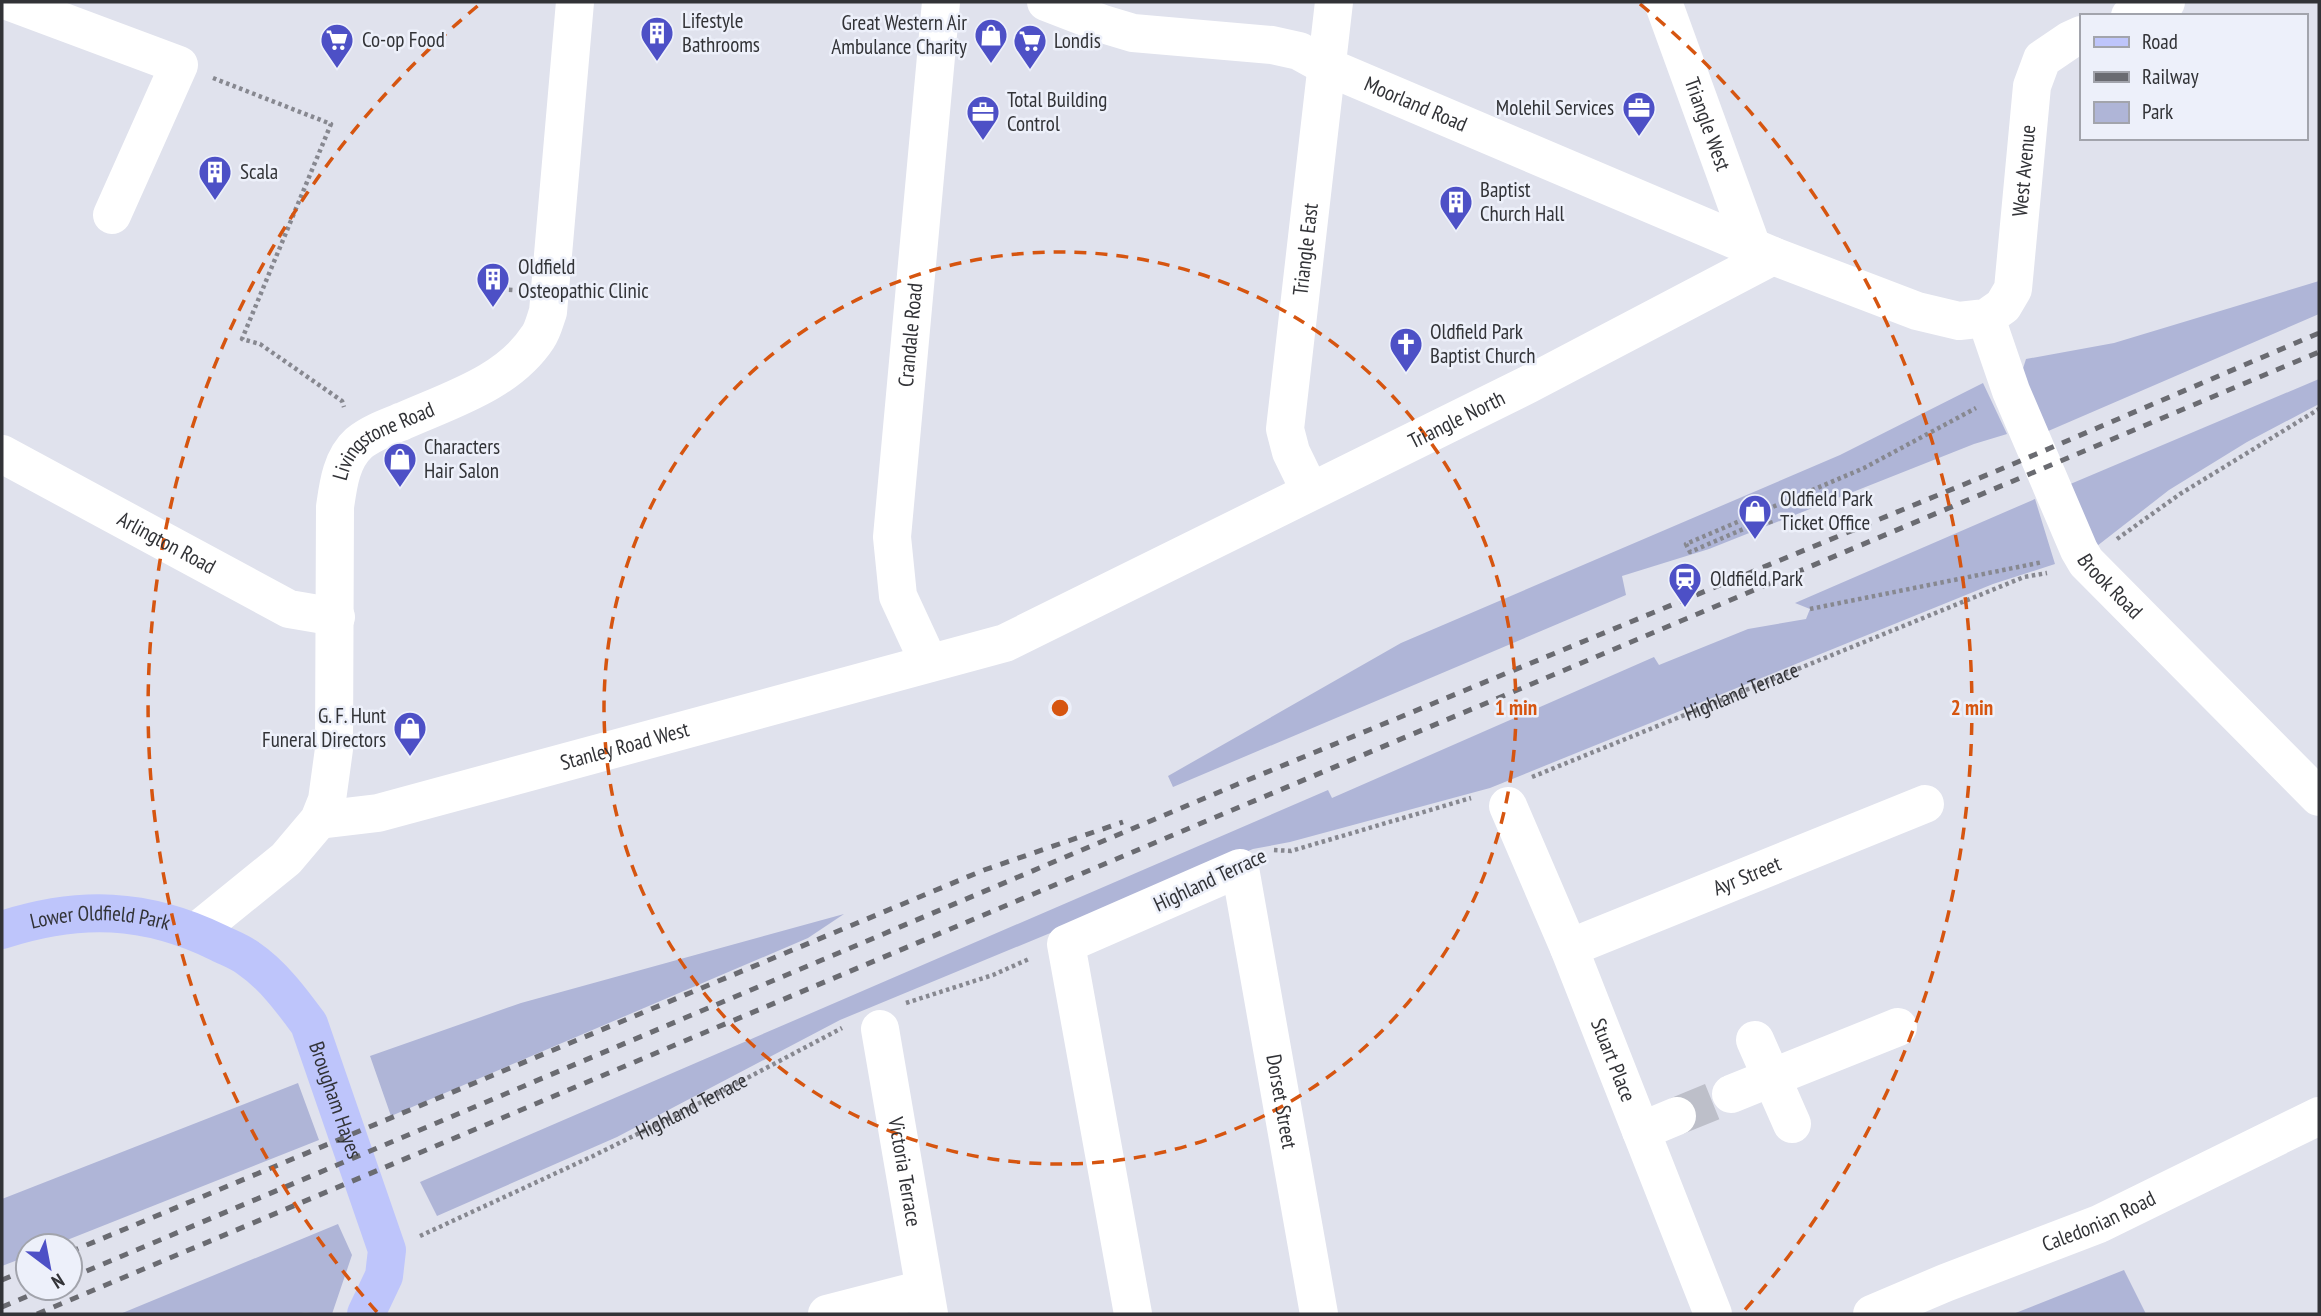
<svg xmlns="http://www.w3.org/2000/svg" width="2321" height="1316" font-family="'PT Sans Narrow',sans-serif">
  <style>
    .green { fill: #afb5d7 }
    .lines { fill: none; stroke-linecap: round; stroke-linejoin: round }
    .minor-tunnel { stroke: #bdbfc9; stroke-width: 38; stroke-dasharray: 38 19; stroke-linecap: butt }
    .path { stroke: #878890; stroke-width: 4.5; stroke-dasharray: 3.5 3.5; stroke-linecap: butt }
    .minor { stroke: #fff; stroke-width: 38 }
    .major { stroke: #bec5fb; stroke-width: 38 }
    .rail { stroke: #6a6b71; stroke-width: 5; stroke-dasharray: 9 9; stroke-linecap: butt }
    .ring { fill: none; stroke: #d65510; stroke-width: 3.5; stroke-dasharray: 12 9 }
    .labels { text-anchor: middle; stroke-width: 5; stroke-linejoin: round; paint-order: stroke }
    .poi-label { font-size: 21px; fill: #323337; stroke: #edf0fa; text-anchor: start }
    .street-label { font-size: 21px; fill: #323337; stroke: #edf0fa }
    .centre { fill: #d65510; stroke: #edf0fa; stroke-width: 3.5 }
    .ring-label { font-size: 21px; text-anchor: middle; font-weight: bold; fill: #d65510; stroke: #edf0fa; stroke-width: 5; stroke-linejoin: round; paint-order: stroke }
  </style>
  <rect width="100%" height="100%" fill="#e0e2ed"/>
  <path class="green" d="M 2319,281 L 2319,314 L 2039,435 L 2019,381 L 2026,359 L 2114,343 Z
    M 2319,379 L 2319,404 L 2247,442 L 2169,490 L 2097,546 L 2068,485 Z
    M 1983,383 L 2007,434 L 1974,444 L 1709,549 L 1622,576 L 1626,595 L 1173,787 L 1168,776 L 1401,643 L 1840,455 Z
    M 2035,499 L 2055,564 L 1993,584 L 1490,788 L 1290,842 L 1253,849 L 840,1020 L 617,1137 L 437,1216 L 420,1182 L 1328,790 L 1332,798 L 1654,657 L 1659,665 L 1748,629 L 1806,619 L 1810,609 L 1795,603 Z
    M 844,914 L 808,938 L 391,1116 L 370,1056 L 521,1003 Z
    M 298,1083 L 319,1140 L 52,1246 L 28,1246 L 28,1256 L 2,1266 L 2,1199 Z
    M 338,1224 L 352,1255 L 332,1314 C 318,1314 308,1311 294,1314 L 120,1314 Z
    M 2124,1270 L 2146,1314 L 2013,1314 Z"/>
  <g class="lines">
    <path class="minor-tunnel" d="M 1677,1116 L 1731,1094"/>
    <g class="path">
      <path d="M 213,78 L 331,124 L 242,339 L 260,344 L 342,401 L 344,407"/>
      <path d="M 488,288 L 513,290"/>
      <path d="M 1771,524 L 1769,518 L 1690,552 L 1686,544 L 1864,468 L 1976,408"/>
      <path d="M 2117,539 L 2180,494 L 2319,409"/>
      <path d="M 1810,609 L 2043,562"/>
      <path id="s1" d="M 1532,777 L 2024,577 L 2047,573"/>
      <path d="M 1274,850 L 1291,851 L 1471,798"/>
      <path d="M 906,1003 L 993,975 L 1029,959"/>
      <path id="s2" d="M 420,1236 L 593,1156 L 696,1105 L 842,1028"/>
    </g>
    <g class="minor">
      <path d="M 10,2 L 179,65 L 112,215"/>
      <path id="s3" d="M 1046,2 L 1103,24 L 1133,33 L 1272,45 L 1299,51 L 1328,67 L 1773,256 L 1917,311 L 1959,321 L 1986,318 L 2003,306 L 2013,289 L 2032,86 L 2042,59 L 2070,40 L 2081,35"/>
      <path id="s4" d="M 1663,2 L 1752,247"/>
      <path d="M 2130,16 L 2166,2"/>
      <path id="s5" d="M 1986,318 L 2011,391 L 2079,550 L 2086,562 L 2319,797"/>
      <path id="s6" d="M 2,454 L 289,609 L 336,617"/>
      <path id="s7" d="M 1310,491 L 1291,452 L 1285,429 L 1334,2"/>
      <path id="s8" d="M 929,663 L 898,596 L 892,537 L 941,2"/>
      <path id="s9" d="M 1508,806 L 1569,948 L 1713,1314"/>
      <path id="s10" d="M 319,820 L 378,813 L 1005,643 L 1529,384 L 1773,256"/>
      <path id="s11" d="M 196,932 L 286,859 L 319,820 L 327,800 L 334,749 L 335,507 C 338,486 341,459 359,443 C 371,433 388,427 403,421 C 450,400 508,383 538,337 C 543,330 545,320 548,312 L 575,2"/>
      <path id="s12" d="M 1569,948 L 1925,804"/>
      <path id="s13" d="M 880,1029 L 929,1314"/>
      <path d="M 1755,1040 L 1792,1124"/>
      <path d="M 1731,1094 L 1898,1027"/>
      <path d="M 1641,1131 L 1677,1116"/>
      <path d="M 827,1314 L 924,1289"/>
      <path id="s14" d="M 1133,1314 L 1066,944 L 1240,868 L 1319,1314"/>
      <path id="s15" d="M 1872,1314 L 1945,1283 L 2099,1224 L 2319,1116"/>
    </g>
    <path class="major" id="s16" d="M 2,930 C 79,905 146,907 219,943 C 229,948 240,952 248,958 C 273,975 292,1001 309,1024 L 387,1250 L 384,1276 L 366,1314"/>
    <path class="rail" d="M 70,1252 L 984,870 L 1123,822
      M 70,1278 L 1238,784 L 2006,467 L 2319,333
      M 2,1280 L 28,1269
      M 2,1307 L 47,1288
      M 37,1314 L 2319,352"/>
  </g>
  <g class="ring">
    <circle cx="1060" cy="708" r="456"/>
    <path d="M377 1312A912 912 0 0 1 480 4M1640 4A912 912 0 0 1 1743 1312"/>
  </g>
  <defs>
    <symbol id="building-pin" viewBox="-11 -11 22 30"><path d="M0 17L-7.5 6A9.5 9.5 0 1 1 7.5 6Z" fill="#4d50c6" stroke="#edf0fa"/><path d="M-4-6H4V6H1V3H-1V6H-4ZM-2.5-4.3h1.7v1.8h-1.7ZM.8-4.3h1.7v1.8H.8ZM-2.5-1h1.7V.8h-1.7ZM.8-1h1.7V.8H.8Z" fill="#fff"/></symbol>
    <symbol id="shop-pin" viewBox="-11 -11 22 30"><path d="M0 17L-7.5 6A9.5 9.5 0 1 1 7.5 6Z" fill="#4d50c6" stroke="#edf0fa"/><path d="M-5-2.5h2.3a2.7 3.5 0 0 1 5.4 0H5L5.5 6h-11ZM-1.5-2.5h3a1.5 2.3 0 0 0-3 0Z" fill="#fff"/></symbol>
    <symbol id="supermarket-pin" viewBox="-11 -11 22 30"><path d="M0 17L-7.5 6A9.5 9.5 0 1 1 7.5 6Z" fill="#4d50c6" stroke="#edf0fa"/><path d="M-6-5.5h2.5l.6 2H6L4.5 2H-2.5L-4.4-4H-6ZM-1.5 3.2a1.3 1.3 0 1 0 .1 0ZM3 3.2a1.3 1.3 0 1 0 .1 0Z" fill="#fff"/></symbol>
    <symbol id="office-pin" viewBox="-11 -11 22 30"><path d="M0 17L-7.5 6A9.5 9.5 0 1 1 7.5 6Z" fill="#4d50c6" stroke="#edf0fa"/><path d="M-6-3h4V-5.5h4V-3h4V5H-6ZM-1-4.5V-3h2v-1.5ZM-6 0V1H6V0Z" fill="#fff"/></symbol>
    <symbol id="church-pin" viewBox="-11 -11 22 30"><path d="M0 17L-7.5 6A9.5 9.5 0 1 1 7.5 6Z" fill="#4d50c6" stroke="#edf0fa"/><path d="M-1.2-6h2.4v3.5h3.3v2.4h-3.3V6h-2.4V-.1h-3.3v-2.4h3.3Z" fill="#fff"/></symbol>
    <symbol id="station-pin" viewBox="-11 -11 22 30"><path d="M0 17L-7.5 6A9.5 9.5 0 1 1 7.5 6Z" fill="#4d50c6" stroke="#edf0fa"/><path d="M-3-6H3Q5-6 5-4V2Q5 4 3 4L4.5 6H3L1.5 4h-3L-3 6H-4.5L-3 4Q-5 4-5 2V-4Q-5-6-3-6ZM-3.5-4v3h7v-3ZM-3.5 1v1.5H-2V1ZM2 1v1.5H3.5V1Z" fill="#fff"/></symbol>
  </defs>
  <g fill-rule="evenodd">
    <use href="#building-pin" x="638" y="14" width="38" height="52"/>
    <use href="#shop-pin" x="972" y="16" width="38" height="52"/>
    <use href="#supermarket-pin" x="318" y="21" width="38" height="52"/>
    <use href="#supermarket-pin" x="1011" y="22" width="38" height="52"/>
    <use href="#office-pin" x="1620" y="89" width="38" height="52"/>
    <use href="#office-pin" x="964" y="93" width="38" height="52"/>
    <use href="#building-pin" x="196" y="153" width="38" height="52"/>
    <use href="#building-pin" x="1437" y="183" width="38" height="52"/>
    <use href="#building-pin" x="474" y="260" width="38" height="52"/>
    <use href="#church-pin" x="1387" y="325" width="38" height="52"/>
    <use href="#shop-pin" x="381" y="440" width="38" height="52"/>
    <use href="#shop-pin" x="1736" y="492" width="38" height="52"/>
    <use href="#station-pin" x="1666" y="560" width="38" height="52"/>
    <use href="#shop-pin" x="391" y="709" width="38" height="52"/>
  </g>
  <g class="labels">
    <g class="poi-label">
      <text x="682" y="28">Lifestyle<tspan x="682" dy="24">Bathrooms</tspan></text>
      <text x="967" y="30" text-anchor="end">Great Western Air<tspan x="967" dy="24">Ambulance Charity</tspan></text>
      <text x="362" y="47">Co-op Food</text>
      <text x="1054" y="48">Londis</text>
      <text x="1007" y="107">Total Building<tspan x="1007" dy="24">Control</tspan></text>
      <text x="1614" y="115" text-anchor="end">Molehil Services</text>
      <text x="240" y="179">Scala</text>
      <text x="1480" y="197">Baptist<tspan x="1480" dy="24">Church Hall</tspan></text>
      <text x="518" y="274">Oldfield<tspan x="518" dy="24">Osteopathic Clinic</tspan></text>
      <text x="1430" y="339">Oldfield Park<tspan x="1430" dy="24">Baptist Church</tspan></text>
      <text x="424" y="454">Characters<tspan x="424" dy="24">Hair Salon</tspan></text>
      <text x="1780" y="506">Oldfield Park<tspan x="1780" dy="24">Ticket Office</tspan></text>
      <text x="1710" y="586">Oldfield Park</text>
      <text x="386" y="723" text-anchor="end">G. F. Hunt<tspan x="386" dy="24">Funeral Directors</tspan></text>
    </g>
    <g class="street-label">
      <text dy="7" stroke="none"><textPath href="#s3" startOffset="388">Moorland Road</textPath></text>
      <text dy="7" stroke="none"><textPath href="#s4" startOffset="130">Triangle West</textPath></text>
      <text dy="7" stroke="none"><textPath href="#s3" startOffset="1160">West Avenue</textPath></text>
      <text dy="7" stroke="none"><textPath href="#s7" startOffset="248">Triangle East</textPath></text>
      <text dy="7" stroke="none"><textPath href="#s8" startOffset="336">Crandale Road</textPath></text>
      <text dy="7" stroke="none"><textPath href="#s10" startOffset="1213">Triangle North</textPath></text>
      <text dy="7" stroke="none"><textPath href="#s11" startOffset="572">Livingstone Road</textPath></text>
      <text dy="7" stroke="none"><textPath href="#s6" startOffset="187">Arlington Road</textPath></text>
      <text dy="7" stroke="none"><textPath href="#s5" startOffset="298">Brook Road</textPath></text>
      <text dy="7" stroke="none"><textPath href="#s1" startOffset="226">Highland Terrace</textPath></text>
      <text dy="7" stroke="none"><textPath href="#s10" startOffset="315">Stanley Road West</textPath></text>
      <text dy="7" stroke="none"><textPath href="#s12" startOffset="192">Ayr Street</textPath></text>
      <text transform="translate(1210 880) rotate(-25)" y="7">Highland Terrace</text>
      <text dy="7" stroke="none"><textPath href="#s16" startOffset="100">Lower Oldfield Park</textPath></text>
      <text dy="7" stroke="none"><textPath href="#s9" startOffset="275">Stuart Place</textPath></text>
      <text dy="7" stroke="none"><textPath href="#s16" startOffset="427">Brougham Hayes</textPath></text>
      <text dy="7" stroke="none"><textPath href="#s14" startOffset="803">Dorset Street</textPath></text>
      <text dy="7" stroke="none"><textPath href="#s2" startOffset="301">Highland Terrace</textPath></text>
      <text dy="7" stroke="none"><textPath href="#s13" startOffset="145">Victoria Terrace</textPath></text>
      <text dy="7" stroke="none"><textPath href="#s15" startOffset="245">Caledonian Road</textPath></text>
    </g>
  </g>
  <circle cx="1060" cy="708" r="10" class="centre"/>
  <g class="ring-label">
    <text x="1516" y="715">1 min</text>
    <text x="1972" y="715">2 min</text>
  </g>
  <rect width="2321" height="1316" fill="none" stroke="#323337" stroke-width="7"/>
  <rect x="2080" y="14" width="228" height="126" fill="#edf0fa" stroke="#a2a4ac" stroke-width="2"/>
  <rect x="2094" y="37" width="35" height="10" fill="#bec5fb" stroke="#a2a4ac" stroke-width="2"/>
  <text x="2142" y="49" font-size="21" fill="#323337">Road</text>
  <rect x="2094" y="72" width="35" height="10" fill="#6a6b71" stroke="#a2a4ac" stroke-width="2"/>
  <text x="2142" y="84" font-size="21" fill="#323337">Railway</text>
  <rect x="2094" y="102" width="35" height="21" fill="#afb5d7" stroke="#a2a4ac" stroke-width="2"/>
  <text x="2142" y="119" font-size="21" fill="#323337">Park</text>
  <g transform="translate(49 1267) rotate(148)"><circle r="33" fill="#edf0fa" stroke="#a2a4ac" stroke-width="2"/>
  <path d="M0-5L12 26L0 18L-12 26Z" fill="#4d50c6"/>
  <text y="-10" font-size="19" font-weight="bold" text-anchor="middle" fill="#323337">N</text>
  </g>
</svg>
